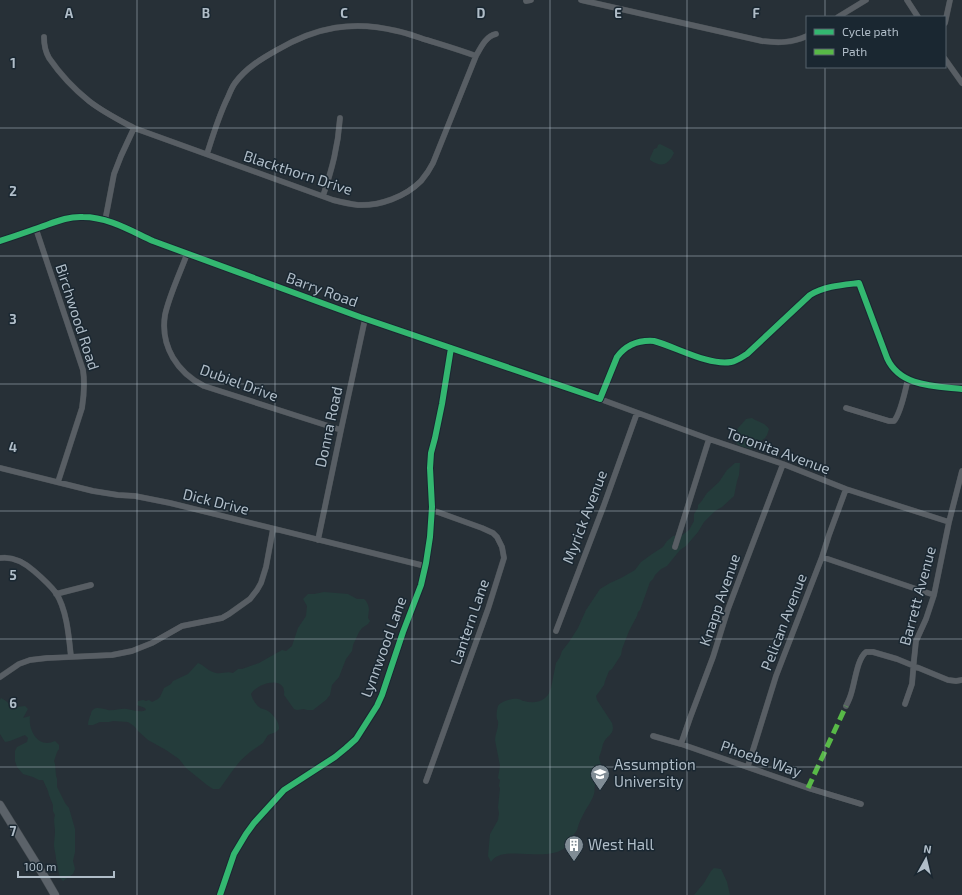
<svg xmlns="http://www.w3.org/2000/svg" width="962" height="895" font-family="'Exo 2',sans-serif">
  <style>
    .green { fill: #243c3b }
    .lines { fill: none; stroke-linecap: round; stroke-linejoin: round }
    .minor-casing { stroke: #454c51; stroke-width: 6 }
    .secondary-casing { stroke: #454c51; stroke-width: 9 }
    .minor { stroke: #585e64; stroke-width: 5.5 }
    .secondary { stroke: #5b6269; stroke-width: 8 }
    .quiet { stroke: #58b947; stroke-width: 5; stroke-dasharray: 10 5; stroke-linecap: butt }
    .cycleway-casing { stroke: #1a2731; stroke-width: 8 }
    .cycleway { stroke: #33b770; stroke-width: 6 }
    .grid { fill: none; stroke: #b0bdc8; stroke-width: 1; stroke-opacity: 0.55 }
    .labels { text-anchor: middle; stroke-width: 3; stroke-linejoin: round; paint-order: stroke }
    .street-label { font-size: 15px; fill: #b0bdc8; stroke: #1a2731 }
    .poi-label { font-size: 15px; fill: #b0bdc8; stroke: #1a2731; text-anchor: start }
    .grid-label { font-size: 13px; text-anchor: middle; font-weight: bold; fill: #b0bdc8; stroke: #1a2731; stroke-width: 3; stroke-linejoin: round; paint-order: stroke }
  </style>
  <rect width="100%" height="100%" fill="#273037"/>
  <path class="green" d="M 660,144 L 672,150 L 674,153 C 668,165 662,168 650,160 L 650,158 L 654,149 L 657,148 L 658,145 Z
    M 752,418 C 757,422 765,422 769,429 L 767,435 L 765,438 L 751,449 C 740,446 736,446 732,435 L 746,419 Z
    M 735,463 L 740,463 L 739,475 L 737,481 L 734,496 L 722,507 L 715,511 L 704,522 L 698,532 L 686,546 L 680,550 L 667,566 L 661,569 L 655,575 L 653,579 L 650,582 L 640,610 L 638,612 L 637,616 L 629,631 L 622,649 L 621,655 L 612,669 L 609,671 L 605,681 L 604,685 L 596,696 L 597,700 L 612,723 C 616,735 606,735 603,744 C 602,748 601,753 599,757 C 599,761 603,767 602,772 C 600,776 597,781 595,785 C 594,789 595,791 594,794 C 592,801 587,807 584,813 C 582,817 579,822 578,827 C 577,828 578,829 577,830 C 576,832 573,835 572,837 C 570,841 569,844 566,847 C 547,864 502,843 491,862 L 488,856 L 490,834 L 498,820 L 499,813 L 498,807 L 500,788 L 499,786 L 500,780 L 498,778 L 500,766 L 495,740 C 495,734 499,728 498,721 C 498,720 497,720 497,719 C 496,716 497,709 498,706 C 501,701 513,698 518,699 C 520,699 522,701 524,701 C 531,703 539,703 545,698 C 549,695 549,692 551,688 L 556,663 L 560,657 L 562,651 L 569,642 L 578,628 L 586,610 L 600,589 L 610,583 L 621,578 L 635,570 L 641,562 L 652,554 L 663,547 L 667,541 L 673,536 L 681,536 L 689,530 L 694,521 L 694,514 L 698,508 L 698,505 L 701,502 L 707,493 L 719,482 L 727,470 Z
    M 324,592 L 348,594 L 357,599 L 364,599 L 366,601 L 368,605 L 369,609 L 368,618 L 370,621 L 368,624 L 362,628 L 359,632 L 353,645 L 352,651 L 346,659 L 339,677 L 332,685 L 330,695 L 326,700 L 313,710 L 307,710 L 304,709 L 297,710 L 294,709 L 284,695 C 287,675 258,682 251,694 C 252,698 255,704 259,707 C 261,709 265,709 268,711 C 273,714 280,723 279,729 L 276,732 L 268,735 L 263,743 L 250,752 L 241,760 L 233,770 L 221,787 L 219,789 L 213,789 L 207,785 L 186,768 L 179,759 L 166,750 L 148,740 L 138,731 L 134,726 L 128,722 L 113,721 L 109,722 L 100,722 L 93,725 L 88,725 C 88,721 89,720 90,716 C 91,715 91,714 91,713 C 94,705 102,709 108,710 C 114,711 121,708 127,709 C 134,710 140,713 146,710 L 145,708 L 137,705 L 138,701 L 143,700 L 146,701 L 149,700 L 152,702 L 158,699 L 160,697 L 164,688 L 171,684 L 173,681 L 188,674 L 198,663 C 204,665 209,672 216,673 C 222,674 227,671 233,673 L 238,669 L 242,669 L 259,663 L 282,650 L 286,651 L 292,646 L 298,628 L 306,616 L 307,606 L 303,599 L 308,594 L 314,594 Z
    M 1,698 L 6,701 L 11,706 L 17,707 L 25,706 L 28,709 L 23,718 L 30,716 C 28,730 38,749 55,741 L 59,745 L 59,749 L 57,752 L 54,761 L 55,764 L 56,776 L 57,779 L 57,787 L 65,803 L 69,808 L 75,829 L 75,852 L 73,861 L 75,869 L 73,874 L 63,881 L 60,878 L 56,859 C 56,854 54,850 54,845 C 54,841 55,836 55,832 C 55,825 53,821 55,815 L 53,811 L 53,805 L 49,795 L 48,791 L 43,780 L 39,780 L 33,777 L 23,774 L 17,767 L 15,761 L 15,751 L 17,747 L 27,742 L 28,738 L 25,735 L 10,741 L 5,742 L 0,734 L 0,700 Z
    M 714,868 L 721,869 L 727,882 L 730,895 L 694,895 L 704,883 L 711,871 Z"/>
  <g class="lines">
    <defs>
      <path id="minor" d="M 581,0 L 762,41 C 778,43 792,43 807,36
        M 907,0 L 918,17
        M 526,1 L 531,0
        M 838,17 L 866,0
        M 945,23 L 950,0
        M 44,37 C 44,44 45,51 49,58 C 60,74 74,89 89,101 C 103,112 119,120 134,128 L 333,200 C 341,202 350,204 358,205 C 380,206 405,197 421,181 C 426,175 430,169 433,163 L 476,56 C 481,47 486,36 496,34
        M 945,59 L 962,83
        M 207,154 C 213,135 219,115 228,97 C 230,92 232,87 235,83 C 246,68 261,59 277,50 C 316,27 353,20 397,31 C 407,33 417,37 427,40 C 443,45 460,50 476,56
        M 323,196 C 332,169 338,147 340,118
        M 105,221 L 114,174 L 121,156 L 134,128
        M 36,229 L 83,370 C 85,383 84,395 82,408 L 58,482
        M 0,241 C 12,237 24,233 35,229 C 51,224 66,216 83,217 C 108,217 131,231 153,241 L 360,317 L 600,399 L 617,357 C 626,345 639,340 654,341 C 676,347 709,366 731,362 C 737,361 742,357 747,354 L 810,295 C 825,286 842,285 859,283 L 887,358 C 900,387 935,386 962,389
        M 187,254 C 180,273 169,296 165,315 C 160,347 178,373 204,386 L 341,430
        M 600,399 L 709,439 L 783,464 L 846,489 L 949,522
        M 846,408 L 889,421 L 894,421 C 901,413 905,391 908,379
        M 0,468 L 93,491 L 118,495 L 135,496 L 170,503 L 425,566
        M 318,540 L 341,430 L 365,319
        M 675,547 L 709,439
        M 822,557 L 934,595
        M 0,558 C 13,556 24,562 34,571 C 41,577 50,585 56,593 C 67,610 69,638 71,657
        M 56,594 L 91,585
        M 556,631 L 604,505 L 637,413
        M 0,677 L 19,664 L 30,660 L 47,658 L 112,655 L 132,651 L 152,643 L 182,626 L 222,618 L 229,614 L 250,599 L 257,590 L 261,583 L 266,567 L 273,529
        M 905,704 L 912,684 L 914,660 L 916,641 L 926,619 L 934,595 L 949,522 L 962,471
        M 846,706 C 848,702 850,698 851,694 C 855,682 857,659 866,652 L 873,652 L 897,659 L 948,680 L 956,681 L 962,680
        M 653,736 L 681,744 L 808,788 L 861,804
        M 681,744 L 690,718 L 713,657 L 728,609 L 783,464
        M 748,766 L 776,676 L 822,557 L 829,535 L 846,489
        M 426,781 L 488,609 L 504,558 L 502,547 L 497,537 L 493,533 L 482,528 L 432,510
        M 220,895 L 234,854 L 246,834 L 254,823 L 284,790 L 335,757 L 346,748 L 356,739 L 377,706 L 382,695 L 403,632 L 421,585 L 426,563 L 430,537 L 432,507 L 430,468 L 431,453 L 435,438 L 442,404 L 451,348"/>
      <path id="secondary" d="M 0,805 L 44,876 L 55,895"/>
    </defs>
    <use href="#minor" class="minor-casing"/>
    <use href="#secondary" class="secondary-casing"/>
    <use href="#minor" class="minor"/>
    <use href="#secondary" class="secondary"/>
    <path class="quiet" d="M 808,788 L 846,706"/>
    <defs>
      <path id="cycleway" d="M 0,241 C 12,237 24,233 35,229 C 51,224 66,216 83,217 C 108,217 131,231 153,241 L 360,317 L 600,399 L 617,357 C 626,345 639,340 654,341 C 676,347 709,366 731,362 C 737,361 742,357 747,354 L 810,295 C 825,286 842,285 859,283 L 887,358 C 900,387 935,386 962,389
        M 220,895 L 234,854 L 246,834 L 254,823 L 284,790 L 335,757 L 346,748 L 356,739 L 377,706 L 382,695 L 403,632 L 421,585 L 426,563 L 430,537 L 432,507 L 430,468 L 431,453 L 435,438 L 442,404 L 451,348"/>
    </defs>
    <use href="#cycleway" class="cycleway-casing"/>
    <use href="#cycleway" class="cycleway"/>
  </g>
  <path class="grid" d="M 137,0 L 137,895M 275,0 L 275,895M 412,0 L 412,895M 550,0 L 550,895M 687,0 L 687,895M 825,0 L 825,17M 825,67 L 825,895M 0,128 L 962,128M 0,256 L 962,256M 0,384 L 962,384M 0,511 L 962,511M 0,639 L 962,639M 0,767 L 962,767"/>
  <defs>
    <symbol id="university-pin" viewBox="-11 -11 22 30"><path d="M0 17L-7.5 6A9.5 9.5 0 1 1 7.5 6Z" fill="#808c95" stroke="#1a2731"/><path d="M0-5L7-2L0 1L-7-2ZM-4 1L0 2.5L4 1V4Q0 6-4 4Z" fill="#fff"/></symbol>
    <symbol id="building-pin" viewBox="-11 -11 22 30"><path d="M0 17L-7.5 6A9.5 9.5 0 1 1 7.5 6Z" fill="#808c95" stroke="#1a2731"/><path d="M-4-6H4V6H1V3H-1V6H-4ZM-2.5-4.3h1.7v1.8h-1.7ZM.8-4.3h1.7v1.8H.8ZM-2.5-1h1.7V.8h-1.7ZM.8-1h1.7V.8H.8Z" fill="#fff"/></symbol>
  </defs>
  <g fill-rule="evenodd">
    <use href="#university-pin" x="589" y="763" width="22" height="30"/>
    <use href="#building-pin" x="563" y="834" width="22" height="30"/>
  </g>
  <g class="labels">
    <g class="street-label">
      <text transform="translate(298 173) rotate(18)" y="5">Blackthorn Drive</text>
      <text transform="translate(322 290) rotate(20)" y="5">Barry Road</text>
      <text transform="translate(77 317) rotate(72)" y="5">Birchwood Road</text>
      <text transform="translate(239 383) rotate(20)" y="5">Dubiel Drive</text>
      <text transform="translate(329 427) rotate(-78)" y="5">Donna Road</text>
      <text transform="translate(778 451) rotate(20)" y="5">Toronita Avenue</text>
      <text transform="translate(216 502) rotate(14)" y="5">Dick Drive</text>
      <text transform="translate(585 517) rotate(-69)" y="5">Myrick Avenue</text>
      <text transform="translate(918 596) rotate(-75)" y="5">Barrett Avenue</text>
      <text transform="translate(720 600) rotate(-71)" y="5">Knapp Avenue</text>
      <text transform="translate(470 622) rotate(-71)" y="5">Lantern Lane</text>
      <text transform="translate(784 622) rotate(-69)" y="5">Pelican Avenue</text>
      <text transform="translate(384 647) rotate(-70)" y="5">Lynnwood Lane</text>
      <text transform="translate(761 759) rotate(19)" y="5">Phoebe Way</text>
    </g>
    <g class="poi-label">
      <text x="614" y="770">Assumption<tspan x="614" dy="17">University</tspan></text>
      <text x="588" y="850">West Hall</text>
    </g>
  </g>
  <g class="grid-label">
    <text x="69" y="18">A</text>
    <text x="206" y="18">B</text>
    <text x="344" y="18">C</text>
    <text x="481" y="18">D</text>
    <text x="618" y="18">E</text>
    <text x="756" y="18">F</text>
    <text x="13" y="68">1</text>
    <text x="13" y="196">2</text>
    <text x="13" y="324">3</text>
    <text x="13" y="452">4</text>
    <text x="13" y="580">5</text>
    <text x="13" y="708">6</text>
    <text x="13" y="836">7</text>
  </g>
  <rect x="806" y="16" width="140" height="52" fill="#1a2731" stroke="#56636d"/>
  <rect x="814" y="29" width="20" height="6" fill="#33b770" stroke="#56636d"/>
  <text x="842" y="36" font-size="12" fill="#b0bdc8">Cycle path</text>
  <rect x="814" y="49" width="20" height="6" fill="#58b947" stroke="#56636d"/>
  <text x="842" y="56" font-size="12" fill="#b0bdc8">Path</text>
  <g transform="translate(926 859) rotate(8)" stroke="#1a2731" stroke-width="3" paint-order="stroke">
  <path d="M0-3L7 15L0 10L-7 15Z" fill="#b0bdc8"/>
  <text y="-6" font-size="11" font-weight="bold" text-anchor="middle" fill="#b0bdc8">N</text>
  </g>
  <path d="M18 871v6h96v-6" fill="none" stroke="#b0bdc8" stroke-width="2"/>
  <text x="24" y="871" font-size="12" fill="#b0bdc8" stroke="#1a2731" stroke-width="3" paint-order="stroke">100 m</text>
</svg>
